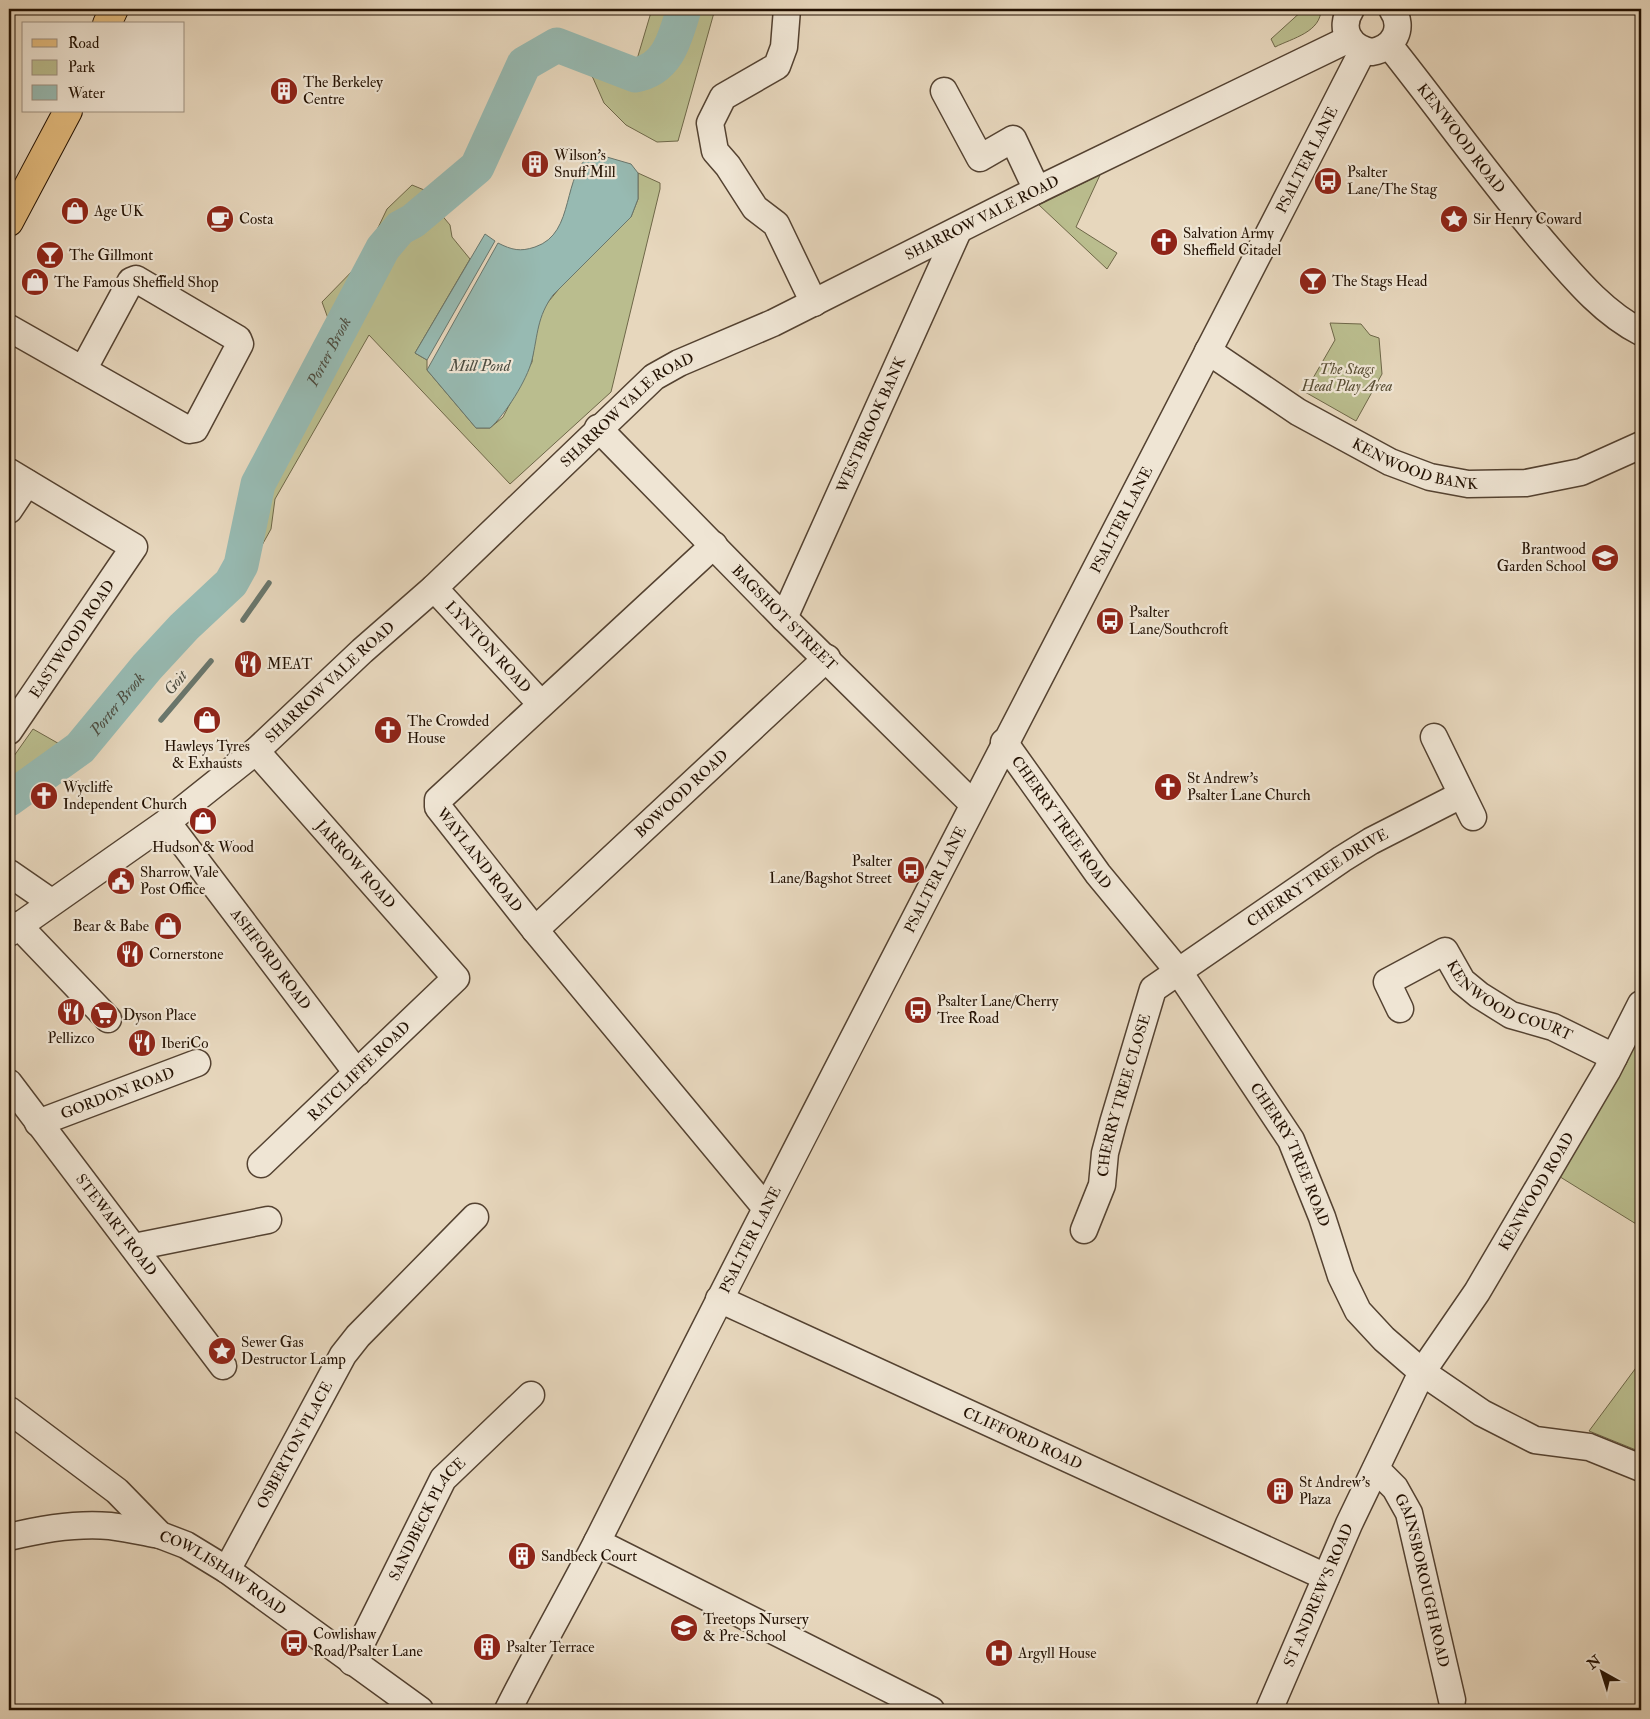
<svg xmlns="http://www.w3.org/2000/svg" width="1650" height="1719" font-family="'IM FELL Double Pica',serif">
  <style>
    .green { fill: #babd8e; stroke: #6e6748 }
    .water { fill: #97bab2; stroke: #69766c }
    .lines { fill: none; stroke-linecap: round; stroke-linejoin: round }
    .stream { stroke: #69766c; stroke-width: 5.5 }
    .river { stroke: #97bab2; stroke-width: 35 }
    .minor-casing { stroke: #544231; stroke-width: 29 }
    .major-casing { stroke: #231102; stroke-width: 30 }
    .minor { stroke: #efe5d4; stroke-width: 26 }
    .major { stroke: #e4bc7e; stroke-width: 28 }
    .labels { text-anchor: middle; stroke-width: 4.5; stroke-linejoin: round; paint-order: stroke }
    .poi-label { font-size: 15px; fill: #231102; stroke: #efe5d4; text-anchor: start }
    .street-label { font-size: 15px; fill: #231102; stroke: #efe5d4 }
    .park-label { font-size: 15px; font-style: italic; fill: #584d33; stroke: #efe5d4 }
    .water-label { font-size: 16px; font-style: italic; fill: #4c4c40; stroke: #efe5d4 }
  </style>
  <rect width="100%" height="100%" fill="#e7d7bd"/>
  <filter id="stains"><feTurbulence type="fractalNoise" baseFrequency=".004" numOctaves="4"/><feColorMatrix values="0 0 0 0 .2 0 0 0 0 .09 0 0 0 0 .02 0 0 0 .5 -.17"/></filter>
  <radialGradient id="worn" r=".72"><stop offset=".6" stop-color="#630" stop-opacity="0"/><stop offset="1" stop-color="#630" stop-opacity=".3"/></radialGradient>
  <path class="green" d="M 652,9 L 715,9 L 678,141 L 657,142 L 626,125 L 604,103 L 593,78 L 562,40 L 635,66 Z
    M 1304,9 L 1321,9 C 1321,32 1293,38 1275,47 L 1271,39 Z
    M 638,173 L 660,183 L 660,189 L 611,392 L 510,484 L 369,335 L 275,499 L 271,529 L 236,592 L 176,647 L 124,707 L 107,732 L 84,756 L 70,750 L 9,790 L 9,763 L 33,729 L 70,750 L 234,555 L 248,488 L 329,321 L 322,302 L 362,261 L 387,209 L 412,185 L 434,194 L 440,213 L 450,225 L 452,237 L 470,259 L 415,353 L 427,360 L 427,370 L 476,428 L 490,428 L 503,417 L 532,362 L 535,333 L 544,307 L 563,284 L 631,217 L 638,199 Z
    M 1100,175 L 1076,227 L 1117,253 L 1107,269 L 1039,205 Z
    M 1330,323 L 1361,324 L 1370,335 L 1379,338 L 1382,374 L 1356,421 L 1305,392 L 1335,340 Z
    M 1641,1022 L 1641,1227 L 1557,1175 Z
    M 1641,1361 L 1641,1452 L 1589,1431 Z"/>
  <path class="water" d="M 551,37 L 553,53 L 528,68 L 512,108 L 499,104 L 521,52 L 530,46 Z
    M 472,153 L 490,159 L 482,172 L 463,188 L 457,185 Z
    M 593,153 L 631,164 L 638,173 L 638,199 L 631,217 L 553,295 C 537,317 538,334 532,360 C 527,380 505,415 490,428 L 476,428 L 427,370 L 498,243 C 512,250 520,252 535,247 C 577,233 560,174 593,153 Z
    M 485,234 L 495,241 L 427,360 L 415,353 Z"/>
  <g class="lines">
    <path class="stream" d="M 243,620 L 269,583
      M 161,720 L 211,661"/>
    <path class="river" id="s1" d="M 9,799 L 80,748 L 147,667 L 184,627 L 231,583 L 241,565 L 258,484 L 383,248 L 400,228 L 413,221 L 477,167 L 524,64 L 557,45 L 635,75 C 669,69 675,37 684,9"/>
    <defs>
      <g id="minor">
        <path d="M 787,9 L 784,47 L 777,66 L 723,97 L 710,123 L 715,151 L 728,166 L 755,208 L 776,224 L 814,303"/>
        <path d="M 1351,9 C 1338,29 1350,48 1372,52 C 1394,48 1405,28 1392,9"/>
        <path id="s2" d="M 1389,45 C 1444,114 1494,185 1551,251 C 1577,281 1605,314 1641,332"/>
        <path d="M 944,91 L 980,158 L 1013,139 L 1037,190"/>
        <path d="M 9,328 L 189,430 L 195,429 L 240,344 L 238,339 L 136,279 L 131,281 L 83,370"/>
        <path id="s3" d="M 1208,351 L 1298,412 L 1390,462 L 1430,477 L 1468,484 L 1526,483 L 1581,472 L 1641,445"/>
        <path id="s4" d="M 598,428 L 784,618 L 973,804"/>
        <path d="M 9,472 L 134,547 L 9,731"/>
        <path d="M 9,510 L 27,483"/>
        <path id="s5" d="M 714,545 L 438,800 L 438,807 L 535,930 L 765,1207"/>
        <path id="s6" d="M 434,588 L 541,704"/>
        <path id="s7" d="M 784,618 L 958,231"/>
        <path d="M 1434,737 L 1473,817"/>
        <path id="s8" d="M 1004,742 L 1098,874 L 1179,972 L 1291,1140 L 1322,1217 L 1341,1276 L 1358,1311 L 1384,1339 L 1422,1372 L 1482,1413 L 1535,1440 L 1589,1447 L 1641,1468"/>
        <path id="s9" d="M 256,751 L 456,978 L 261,1164"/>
        <path id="s10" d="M 167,822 L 357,1073"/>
        <path d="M 9,873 L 51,902"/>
        <path d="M 18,925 L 108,1019"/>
        <path id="s11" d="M 535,930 L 827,658"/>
        <path id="s12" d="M 9,933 L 167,822 L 256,751 L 362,651 L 434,588 L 654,377 L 679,363 L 773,323 L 1037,190 L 1349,39"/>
        <path id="s13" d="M 1400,1009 L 1387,982 L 1445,951 L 1462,981 L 1479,995 L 1511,1015 L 1553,1027 L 1614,1057"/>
        <path id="s14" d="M 9,1083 L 223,1366"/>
        <path id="s15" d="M 38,1123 L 197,1063"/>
        <path id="s16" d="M 1084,1230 L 1102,1185 L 1105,1153 L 1113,1123 L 1153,989 L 1342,859 L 1371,841 L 1461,795"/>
        <path d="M 134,1247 L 268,1220"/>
        <path id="s17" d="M 719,1299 L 1326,1577"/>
        <path id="s18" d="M 9,1410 L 117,1491 L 160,1535 L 186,1545 L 227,1570 L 420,1710"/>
        <path id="s19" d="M 1376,1469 L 1395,1488 L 1409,1513 L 1452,1700"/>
        <path d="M 9,1537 C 41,1529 77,1523 110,1526 C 127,1528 144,1532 160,1535"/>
        <path d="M 597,1542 L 931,1710"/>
        <path id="s20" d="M 227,1570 L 343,1355 L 358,1336 L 475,1217"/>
        <path id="s21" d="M 352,1662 L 443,1479 L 531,1395"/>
        <path id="s22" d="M 508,1710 C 536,1654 567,1600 596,1544 C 847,1044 1108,549 1363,50"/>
        <path id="s23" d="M 1269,1710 L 1349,1524 L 1422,1372 L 1477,1292 L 1607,1071 L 1641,1004"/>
      </g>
      <path id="major" d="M 107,24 L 114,9
        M 9,222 L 68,111"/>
    </defs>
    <use href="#minor" class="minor-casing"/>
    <use href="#major" class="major-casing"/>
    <use href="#minor" class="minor"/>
    <use href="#major" class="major"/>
  </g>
  <defs>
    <symbol id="building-disc" viewBox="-11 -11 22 22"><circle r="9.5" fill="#8f2418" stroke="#efe5d4"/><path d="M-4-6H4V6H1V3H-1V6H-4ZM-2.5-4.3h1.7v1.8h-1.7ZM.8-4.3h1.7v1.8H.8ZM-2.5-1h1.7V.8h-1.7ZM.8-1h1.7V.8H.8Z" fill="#fff"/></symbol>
    <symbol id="bus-disc" viewBox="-11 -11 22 22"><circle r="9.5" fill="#8f2418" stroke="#efe5d4"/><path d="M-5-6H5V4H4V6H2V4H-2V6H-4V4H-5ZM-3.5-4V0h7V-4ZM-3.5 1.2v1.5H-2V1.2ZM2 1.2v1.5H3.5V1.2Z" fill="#fff"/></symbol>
    <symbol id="shop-disc" viewBox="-11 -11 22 22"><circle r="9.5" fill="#8f2418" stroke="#efe5d4"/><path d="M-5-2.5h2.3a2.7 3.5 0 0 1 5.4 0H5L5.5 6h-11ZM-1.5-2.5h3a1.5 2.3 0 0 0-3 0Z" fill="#fff"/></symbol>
    <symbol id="cafe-disc" viewBox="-11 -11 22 22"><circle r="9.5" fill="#8f2418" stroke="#efe5d4"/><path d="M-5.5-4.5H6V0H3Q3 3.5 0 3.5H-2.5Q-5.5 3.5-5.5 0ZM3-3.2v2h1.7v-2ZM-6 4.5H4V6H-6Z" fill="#fff"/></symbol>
    <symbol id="sight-disc" viewBox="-11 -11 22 22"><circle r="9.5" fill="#8f2418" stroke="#efe5d4"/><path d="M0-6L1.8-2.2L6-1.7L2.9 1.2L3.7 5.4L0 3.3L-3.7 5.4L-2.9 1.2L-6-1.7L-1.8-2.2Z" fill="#fff"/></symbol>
    <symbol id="church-disc" viewBox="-11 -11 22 22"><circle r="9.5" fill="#8f2418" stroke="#efe5d4"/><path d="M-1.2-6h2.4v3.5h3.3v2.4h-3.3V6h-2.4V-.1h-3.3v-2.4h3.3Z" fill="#fff"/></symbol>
    <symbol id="bar-disc" viewBox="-11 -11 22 22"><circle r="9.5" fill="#8f2418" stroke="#efe5d4"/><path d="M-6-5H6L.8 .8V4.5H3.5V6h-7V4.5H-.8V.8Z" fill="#fff"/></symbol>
    <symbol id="school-disc" viewBox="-11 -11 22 22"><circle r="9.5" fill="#8f2418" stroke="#efe5d4"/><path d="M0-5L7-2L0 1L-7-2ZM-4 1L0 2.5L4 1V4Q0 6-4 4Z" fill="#fff"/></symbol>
    <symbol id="restaurant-disc" viewBox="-11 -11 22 22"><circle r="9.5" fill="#8f2418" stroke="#efe5d4"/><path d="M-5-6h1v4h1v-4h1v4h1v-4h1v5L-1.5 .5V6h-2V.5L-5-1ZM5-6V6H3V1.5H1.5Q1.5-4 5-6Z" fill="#fff"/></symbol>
    <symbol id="civic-disc" viewBox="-11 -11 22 22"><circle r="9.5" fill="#8f2418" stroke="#efe5d4"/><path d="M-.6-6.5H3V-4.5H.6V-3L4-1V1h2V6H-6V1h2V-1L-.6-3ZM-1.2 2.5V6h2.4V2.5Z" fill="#fff"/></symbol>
    <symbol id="supermarket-disc" viewBox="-11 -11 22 22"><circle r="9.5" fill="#8f2418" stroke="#efe5d4"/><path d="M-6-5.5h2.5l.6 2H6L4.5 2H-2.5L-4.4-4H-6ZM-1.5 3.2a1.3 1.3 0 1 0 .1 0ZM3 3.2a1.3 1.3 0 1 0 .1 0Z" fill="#fff"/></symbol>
    <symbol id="hospital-disc" viewBox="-11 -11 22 22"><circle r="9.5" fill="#8f2418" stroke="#efe5d4"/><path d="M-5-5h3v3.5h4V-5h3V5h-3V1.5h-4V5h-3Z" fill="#fff"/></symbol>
  </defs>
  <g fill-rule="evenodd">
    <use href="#building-disc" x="268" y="75" width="32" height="32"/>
    <use href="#building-disc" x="519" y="148" width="32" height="32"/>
    <use href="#bus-disc" x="1312" y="165" width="32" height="32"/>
    <use href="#shop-disc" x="59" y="195" width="32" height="32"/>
    <use href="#cafe-disc" x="204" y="203" width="32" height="32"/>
    <use href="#sight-disc" x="1438" y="203" width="32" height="32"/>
    <use href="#church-disc" x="1148" y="226" width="32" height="32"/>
    <use href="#bar-disc" x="34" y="239" width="32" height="32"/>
    <use href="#bar-disc" x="1297" y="265" width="32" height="32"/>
    <use href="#shop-disc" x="19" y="266" width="32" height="32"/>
    <use href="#school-disc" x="1589" y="542" width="32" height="32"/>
    <use href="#bus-disc" x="1094" y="605" width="32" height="32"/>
    <use href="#restaurant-disc" x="232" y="648" width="32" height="32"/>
    <use href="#shop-disc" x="191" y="704" width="32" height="32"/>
    <use href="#church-disc" x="372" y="714" width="32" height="32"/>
    <use href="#church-disc" x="1152" y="771" width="32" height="32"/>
    <use href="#church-disc" x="28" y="780" width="32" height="32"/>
    <use href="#shop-disc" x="187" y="805" width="32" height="32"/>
    <use href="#bus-disc" x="895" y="854" width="32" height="32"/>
    <use href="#civic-disc" x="105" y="865" width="32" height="32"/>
    <use href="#shop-disc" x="152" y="910" width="32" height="32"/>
    <use href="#restaurant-disc" x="114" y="938" width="32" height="32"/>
    <use href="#bus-disc" x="902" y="994" width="32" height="32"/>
    <use href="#restaurant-disc" x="55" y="996" width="32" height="32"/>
    <use href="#supermarket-disc" x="88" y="999" width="32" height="32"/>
    <use href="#restaurant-disc" x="126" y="1027" width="32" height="32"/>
    <use href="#sight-disc" x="206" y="1335" width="32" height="32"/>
    <use href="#building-disc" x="1264" y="1475" width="32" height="32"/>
    <use href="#building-disc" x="506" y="1540" width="32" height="32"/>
    <use href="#school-disc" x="668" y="1612" width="32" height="32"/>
    <use href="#bus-disc" x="278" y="1627" width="32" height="32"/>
    <use href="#building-disc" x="471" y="1631" width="32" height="32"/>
    <use href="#hospital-disc" x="983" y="1637" width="32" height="32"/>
  </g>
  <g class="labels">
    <g class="poi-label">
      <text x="303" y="87">The Berkeley<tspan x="303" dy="17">Centre</tspan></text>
      <text x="554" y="160">Wilson's<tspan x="554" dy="17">Snuff Mill</tspan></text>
      <text x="1347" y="177">Psalter<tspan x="1347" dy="17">Lane/The Stag</tspan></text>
      <text x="94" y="216">Age UK</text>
      <text x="239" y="224">Costa</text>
      <text x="1473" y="224">Sir Henry Coward</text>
      <text x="1183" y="238">Salvation Army<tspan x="1183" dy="17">Sheffield Citadel</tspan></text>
      <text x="69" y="260">The Gillmont</text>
      <text x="1332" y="286">The Stags Head</text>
      <text x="54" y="287">The Famous Sheffield Shop</text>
      <text x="1586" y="554" text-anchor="end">Brantwood<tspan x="1586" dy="17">Garden School</tspan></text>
      <text x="1129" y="617">Psalter<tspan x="1129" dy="17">Lane/Southcroft</tspan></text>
      <text x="267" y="669">MEAT</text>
      <text x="407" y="726">The Crowded<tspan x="407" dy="17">House</tspan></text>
      <text x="207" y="751" text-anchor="middle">Hawleys Tyres<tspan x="207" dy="17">&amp; Exhausts</tspan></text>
      <text x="1187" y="783">St Andrew's<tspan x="1187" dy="17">Psalter Lane Church</tspan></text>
      <text x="63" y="792">Wycliffe<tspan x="63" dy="17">Independent Church</tspan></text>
      <text x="203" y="852" text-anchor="middle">Hudson &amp; Wood</text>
      <text x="892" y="866" text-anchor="end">Psalter<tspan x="892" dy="17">Lane/Bagshot Street</tspan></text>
      <text x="140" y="877">Sharrow Vale<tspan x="140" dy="17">Post Office</tspan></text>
      <text x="149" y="931" text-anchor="end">Bear &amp; Babe</text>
      <text x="149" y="959">Cornerstone</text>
      <text x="937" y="1006">Psalter Lane/Cherry<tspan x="937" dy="17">Tree Road</tspan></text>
      <text x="123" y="1020">Dyson Place</text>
      <text x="71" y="1043" text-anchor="middle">Pellizco</text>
      <text x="161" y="1048">IberiCo</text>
      <text x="241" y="1347">Sewer Gas<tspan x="241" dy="17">Destructor Lamp</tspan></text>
      <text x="1299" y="1487">St Andrew's<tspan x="1299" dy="17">Plaza</tspan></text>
      <text x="541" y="1561">Sandbeck Court</text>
      <text x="703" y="1624">Treetops Nursery<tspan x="703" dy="17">&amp; Pre-School</tspan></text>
      <text x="313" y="1639">Cowlishaw<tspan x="313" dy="17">Road/Psalter Lane</tspan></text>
      <text x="506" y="1652">Psalter Terrace</text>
      <text x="1018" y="1658">Argyll House</text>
    </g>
    <g class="street-label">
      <text dy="5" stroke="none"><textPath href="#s2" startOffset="118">KENWOOD ROAD</textPath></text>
      <text dy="5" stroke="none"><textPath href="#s22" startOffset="1744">PSALTER LANE</textPath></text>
      <text dy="5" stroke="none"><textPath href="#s12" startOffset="1218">SHARROW VALE ROAD</textPath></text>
      <text dy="5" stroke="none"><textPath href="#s12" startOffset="812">SHARROW VALE ROAD</textPath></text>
      <text dy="5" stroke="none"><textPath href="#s7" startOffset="212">WESTBROOK BANK</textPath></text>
      <text dy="5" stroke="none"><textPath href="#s3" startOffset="238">KENWOOD BANK</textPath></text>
      <text dy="5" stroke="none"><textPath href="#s22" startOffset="1339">PSALTER LANE</textPath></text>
      <text dy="5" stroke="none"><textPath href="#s4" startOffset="266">BAGSHOT STREET</textPath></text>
      <text transform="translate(72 639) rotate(-56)" y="5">EASTWOOD ROAD</text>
      <text dy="5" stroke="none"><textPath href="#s6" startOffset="80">LYNTON ROAD</textPath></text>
      <text dy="5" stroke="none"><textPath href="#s12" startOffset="408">SHARROW VALE ROAD</textPath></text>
      <text dy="5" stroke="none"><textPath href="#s11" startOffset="200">BOWOOD ROAD</textPath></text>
      <text dy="5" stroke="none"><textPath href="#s8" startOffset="99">CHERRY TREE ROAD</textPath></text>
      <text dy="5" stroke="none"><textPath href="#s5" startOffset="450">WAYLAND ROAD</textPath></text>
      <text dy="5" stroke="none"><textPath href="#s9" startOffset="151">JARROW ROAD</textPath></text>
      <text dy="5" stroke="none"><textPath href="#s16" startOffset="450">CHERRY TREE DRIVE</textPath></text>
      <text dy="5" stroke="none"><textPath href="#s22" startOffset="934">PSALTER LANE</textPath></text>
      <text dy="5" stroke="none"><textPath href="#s10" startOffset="172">ASHFORD ROAD</textPath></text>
      <text dy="5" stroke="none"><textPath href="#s13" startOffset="181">KENWOOD COURT</textPath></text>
      <text transform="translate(359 1071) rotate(-44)" y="5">RATCLIFFE ROAD</text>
      <text dy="5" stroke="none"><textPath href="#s15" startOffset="85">GORDON ROAD</textPath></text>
      <text dy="5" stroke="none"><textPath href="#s16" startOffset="141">CHERRY TREE CLOSE</textPath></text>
      <text dy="5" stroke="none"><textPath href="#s8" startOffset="504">CHERRY TREE ROAD</textPath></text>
      <text dy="5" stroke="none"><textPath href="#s23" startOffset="585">KENWOOD ROAD</textPath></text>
      <text dy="5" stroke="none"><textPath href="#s14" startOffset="178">STEWART ROAD</textPath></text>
      <text dy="5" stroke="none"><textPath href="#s22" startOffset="529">PSALTER LANE</textPath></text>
      <text dy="5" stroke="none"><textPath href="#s17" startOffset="334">CLIFFORD ROAD</textPath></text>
      <text dy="5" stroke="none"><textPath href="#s20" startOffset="142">OSBERTON PLACE</textPath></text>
      <text dy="5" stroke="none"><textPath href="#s21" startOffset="162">SANDBECK PLACE</textPath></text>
      <text dy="5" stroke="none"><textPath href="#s18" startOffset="270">COWLISHAW ROAD</textPath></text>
      <text dy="5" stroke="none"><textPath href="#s19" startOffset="124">GAINSBOROUGH ROAD</textPath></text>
      <text dy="5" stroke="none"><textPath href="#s23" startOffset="125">ST ANDREW'S ROAD</textPath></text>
    </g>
    <g class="park-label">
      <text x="1347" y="374">The Stags<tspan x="1347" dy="17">Head Play Area</tspan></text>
    </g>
    <g class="water-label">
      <text dy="6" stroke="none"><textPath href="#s1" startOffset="565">Porter Brook</textPath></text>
      <text x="480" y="371">Mill Pond</text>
      <text transform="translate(175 682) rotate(-50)" y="6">Goit</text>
      <text dy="6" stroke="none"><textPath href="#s1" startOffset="145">Porter Brook</textPath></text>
    </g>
  </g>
  <rect width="1650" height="1719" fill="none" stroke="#e7d7bd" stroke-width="30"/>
  <rect x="10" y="10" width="1630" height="1699" fill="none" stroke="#231102" stroke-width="2.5"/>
  <rect x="15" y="15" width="1620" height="1689" fill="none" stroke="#231102"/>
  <rect x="22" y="22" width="162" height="90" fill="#efe5d4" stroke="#9d9080"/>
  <rect x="32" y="39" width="25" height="8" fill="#e4bc7e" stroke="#9d9080"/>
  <text x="68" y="48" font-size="15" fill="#231102">Road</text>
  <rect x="32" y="60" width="25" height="15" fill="#babd8e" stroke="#9d9080"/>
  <text x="68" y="72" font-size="15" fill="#231102">Park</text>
  <rect x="32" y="85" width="25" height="15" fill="#97bab2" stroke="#9d9080"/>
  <text x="68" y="98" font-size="15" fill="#231102">Water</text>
  <g transform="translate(1602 1672) rotate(321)" stroke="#efe5d4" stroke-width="4" paint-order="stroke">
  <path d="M0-4L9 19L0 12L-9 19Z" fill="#231102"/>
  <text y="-8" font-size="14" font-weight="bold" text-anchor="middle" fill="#231102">N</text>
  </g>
  <rect width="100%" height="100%" filter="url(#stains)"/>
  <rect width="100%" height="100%" fill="url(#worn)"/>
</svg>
